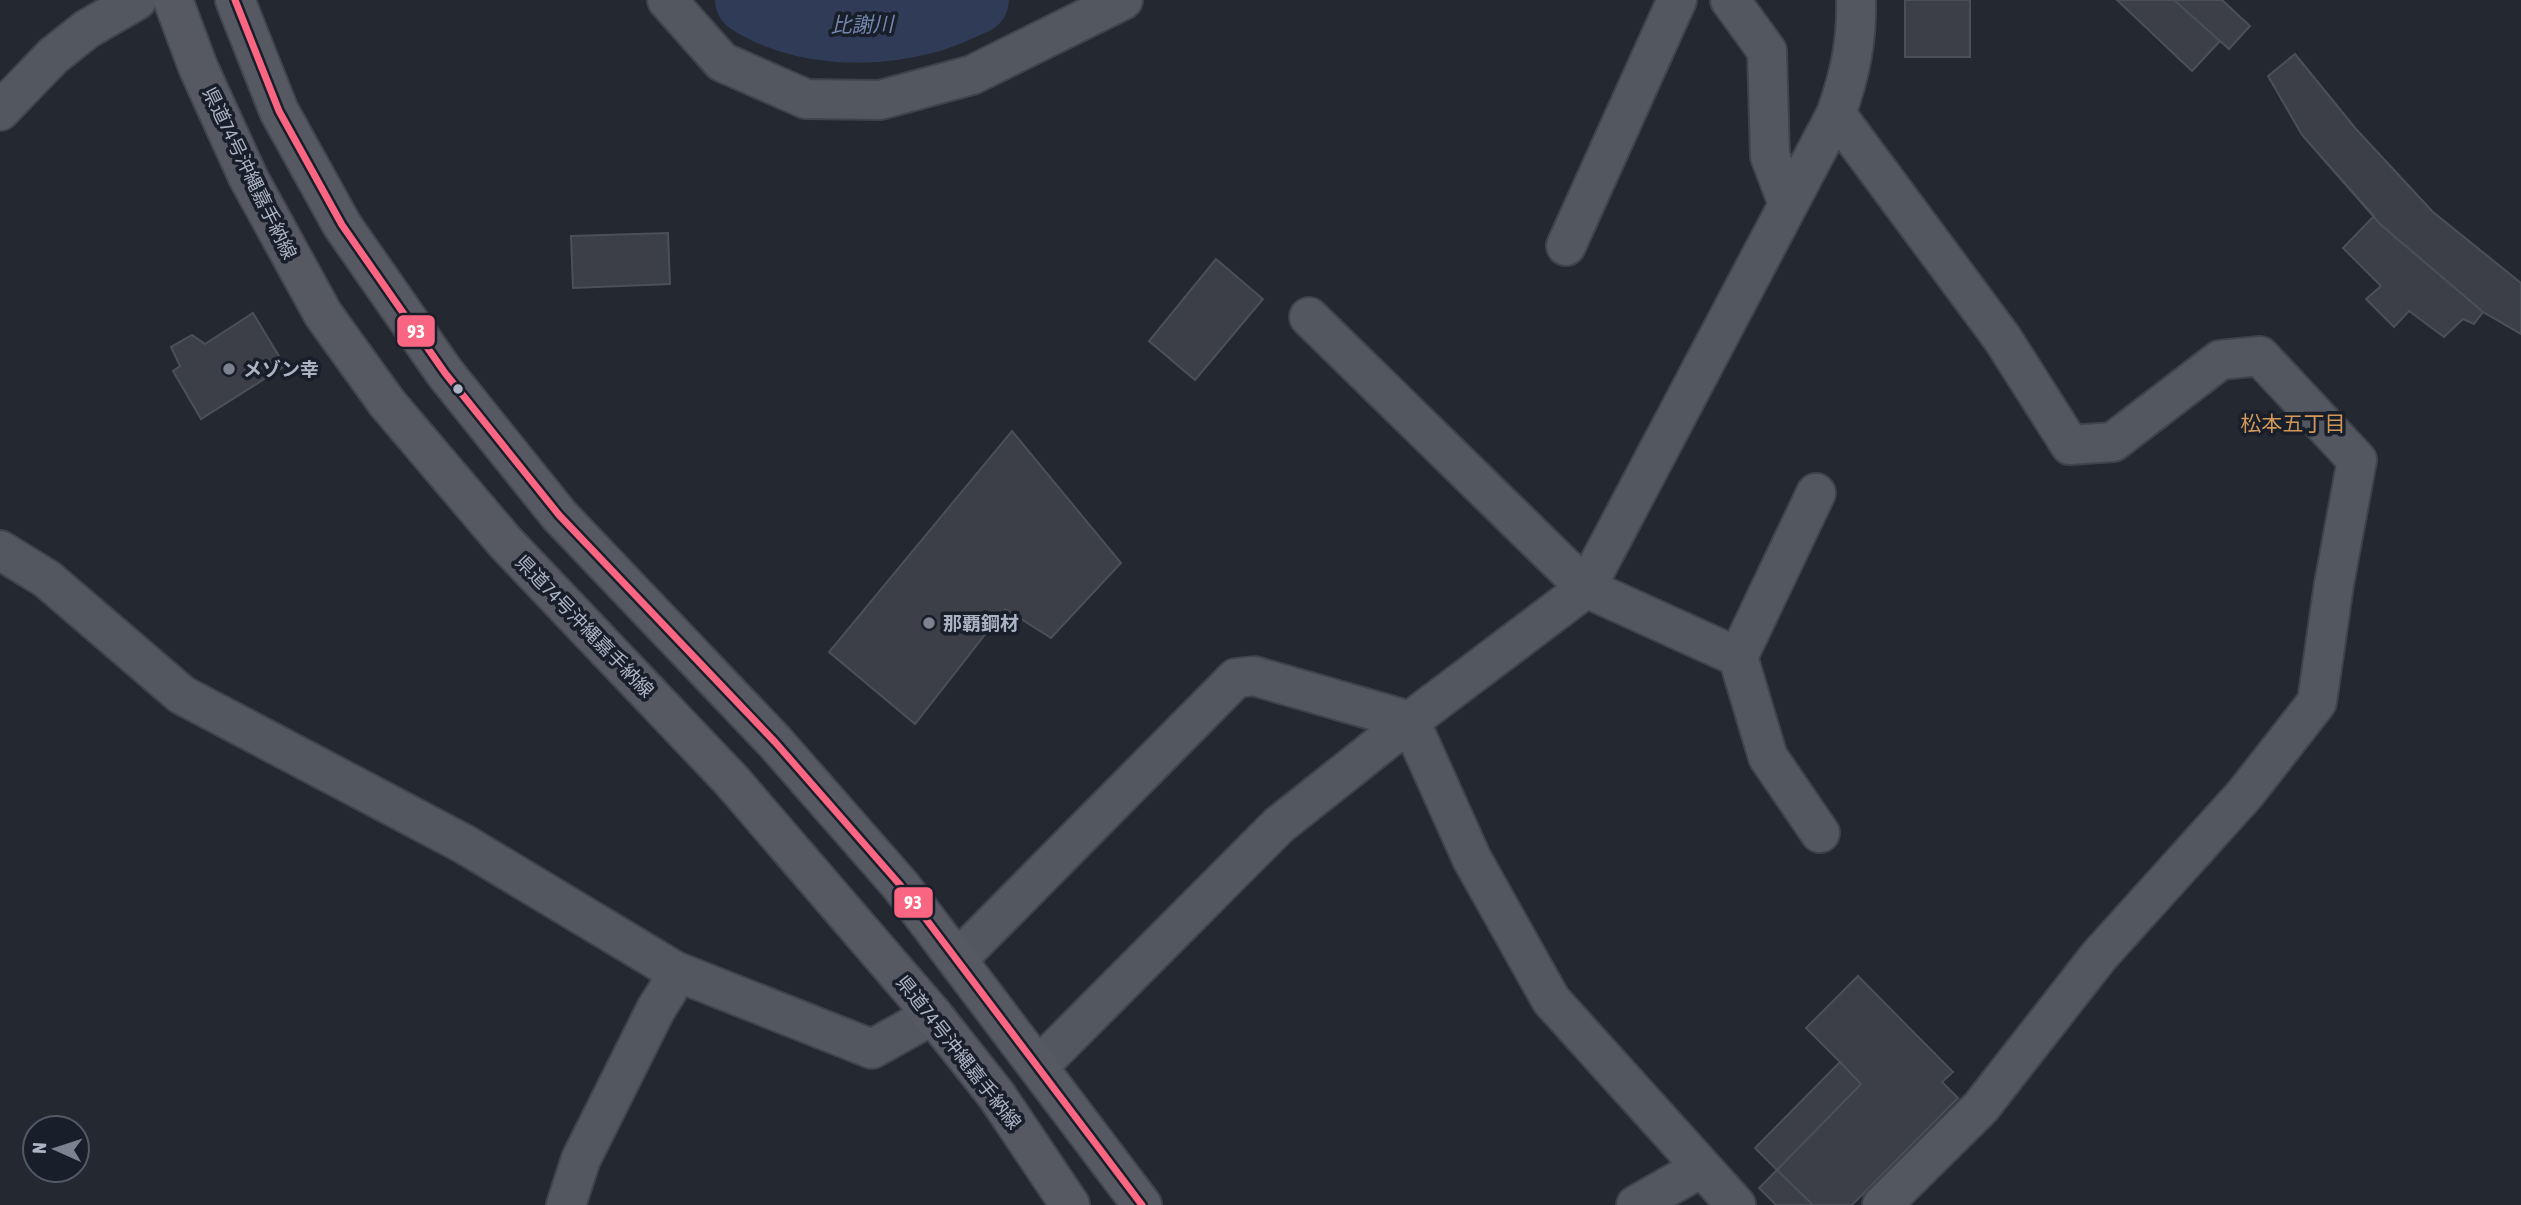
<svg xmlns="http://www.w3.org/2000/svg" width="2521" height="1205" font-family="'Asap Condensed','Noto Sans JP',sans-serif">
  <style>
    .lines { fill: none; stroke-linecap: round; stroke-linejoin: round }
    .river { stroke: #303c57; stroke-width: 68 }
    .building { fill: #3c3f47; stroke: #4b5058; stroke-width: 2 }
    .minor-casing { stroke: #404349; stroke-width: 42 }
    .tertiary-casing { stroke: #404349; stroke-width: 42 }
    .primary-casing { stroke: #41454d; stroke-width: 42 }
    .minor { stroke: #53575f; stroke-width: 38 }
    .tertiary { stroke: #53575f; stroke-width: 38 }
    .primary { stroke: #565961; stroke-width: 38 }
    .bus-1-casing { stroke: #181e2a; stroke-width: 12 }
    .bus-1 { stroke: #fa6682; stroke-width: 7 }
    .poi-dot { fill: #7c8290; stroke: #181e2a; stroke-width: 2.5 }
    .bus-dot { fill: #acb3c3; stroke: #181e2a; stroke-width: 2.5 }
    .labels { text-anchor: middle; stroke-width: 7; stroke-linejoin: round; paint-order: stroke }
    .street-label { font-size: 19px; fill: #acb3c3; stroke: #181e2a }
    .poi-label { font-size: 19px; font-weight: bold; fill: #acb3c3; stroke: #181e2a; text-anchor: start }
    .water-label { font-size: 21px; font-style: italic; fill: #7487ac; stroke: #181e2a }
    .neighbourhood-label { font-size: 21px; fill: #d29859; stroke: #181e2a }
    .line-badge { stroke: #181e2a; stroke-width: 2.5 }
    .badge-label { font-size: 19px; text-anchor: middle; font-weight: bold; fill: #fff }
  </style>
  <rect width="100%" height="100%" fill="#242830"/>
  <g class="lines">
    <path class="river" d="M 749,0 C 799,32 868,35 924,20 C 942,16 959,7 975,0"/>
  </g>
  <path class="building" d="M 1905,0 L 1970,0 L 1970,57 L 1905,57 Z
    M 2117,0 L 2174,0 L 2220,41 L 2192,71 Z
    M 2117,0 L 2222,0 L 2250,26 L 2229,49 L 2220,41 L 2192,71 Z
    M 2295,54 L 2356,129 L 2433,212 L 2521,283 L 2521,334 L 2483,312 L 2474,324 L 2463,319 L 2444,337 L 2409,311 L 2394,327 L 2366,299 L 2381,286 L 2343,248 L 2374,216 L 2302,135 L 2268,76 Z
    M 2295,54 L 2356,129 L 2433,212 L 2521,283 L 2521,334 L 2483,312 L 2380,224 L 2302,135 L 2268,76 Z
    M 668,233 L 670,284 L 573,288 L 571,236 Z
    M 1216,259 L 1263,299 L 1195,380 L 1149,341 Z
    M 253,313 L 285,366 L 201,419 L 173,371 L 180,366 L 171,347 L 192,335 L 205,344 Z
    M 1012,431 L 1121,563 L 1051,638 L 1005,609 L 915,724 L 829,652 Z
    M 1858,976 L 1953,1072 L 1942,1082 L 1958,1098 L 1852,1205 L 1776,1205 L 1759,1188 L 1777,1170 L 1755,1148 L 1840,1062 L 1806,1028 Z
    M 1840,1062 L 1861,1084 L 1777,1170 L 1755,1148 Z
    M 1777,1170 L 1813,1205 L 1776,1205 L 1759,1188 Z"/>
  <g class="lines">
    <defs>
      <path id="minor" d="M 667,0 L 722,62 L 806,99 L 880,100 L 972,75 L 1123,0
        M 1730,0 L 1767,51 L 1770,156 L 1788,204
        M 1836,114 L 2002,338 L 2070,445 L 2113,442 L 2220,360 L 2260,356 L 2357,460 L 2334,584 L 2317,702 L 2245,794 L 2099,956 L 1981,1107 L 1882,1205
        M 1566,246 L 1677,0
        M 1309,317 L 1586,588 L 1738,657
        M 1816,493 L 1738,657 L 1768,757 L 1820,833
        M 0,550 L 47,579 L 182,695 L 464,844 L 675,971 L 872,1049 L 933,1015
        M 958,959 L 1236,678 L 1254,676 L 1410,721 L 1472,859 L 1551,1000 L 1736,1205
        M 1039,1066 L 1279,825 L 1410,721 L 1586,588 L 1836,114 C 1850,74 1857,42 1856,0
        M 566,1205 L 581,1159 L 656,1009 L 668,990 L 675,971
        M 1636,1205 L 1701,1168"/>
      <path id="tertiary" d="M 0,111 L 53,56 L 87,29 L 137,0"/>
      <path id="primary" d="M 173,0 L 198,67 L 248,177 L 323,314 L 387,403 L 505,542 L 732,781 L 933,1015 L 997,1096 L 1070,1205
        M 235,0 L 279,111 L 342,225 L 445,373 L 559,515 L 775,742 L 901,886 L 1142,1205"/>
    </defs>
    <use href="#minor" class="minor-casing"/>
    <use href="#tertiary" class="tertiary-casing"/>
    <use href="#primary" class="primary-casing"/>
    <use href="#minor" class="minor"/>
    <use href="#tertiary" class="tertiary"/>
    <use href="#primary" class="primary"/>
    <defs>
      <path id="bus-1" d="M 235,0 L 279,111 L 342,225 L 445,373 L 559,515 L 775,742 L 901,886 L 1142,1205"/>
    </defs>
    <use href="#bus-1" class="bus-1-casing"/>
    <use href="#bus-1" class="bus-1"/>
  </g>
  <g class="poi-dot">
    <circle cx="229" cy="369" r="7"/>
    <circle cx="929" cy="623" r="7"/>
  </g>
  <circle class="bus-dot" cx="458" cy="389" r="6"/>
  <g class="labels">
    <g class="street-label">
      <text transform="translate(250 173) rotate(64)" y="7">県道74号沖縄嘉手納線</text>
      <text transform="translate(585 626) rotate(46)" y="7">県道74号沖縄嘉手納線</text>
      <text transform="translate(959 1052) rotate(52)" y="7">県道74号沖縄嘉手納線</text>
    </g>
    <g class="poi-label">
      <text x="243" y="376">メゾン幸</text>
      <text x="943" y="630">那覇鋼材</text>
    </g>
    <g class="water-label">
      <text transform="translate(862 25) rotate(-1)" y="7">比謝川</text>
    </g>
    <g class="neighbourhood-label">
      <text x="2293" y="431">松本五丁目</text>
    </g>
  </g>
  <g class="line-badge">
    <rect x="396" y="314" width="40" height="34" rx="7" fill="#fa6682"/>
    <rect x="893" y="886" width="41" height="33" rx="7" fill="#fa6682"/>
  </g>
  <g class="badge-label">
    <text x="416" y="338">93</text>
    <text x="913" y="909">93</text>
  </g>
  <g transform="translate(56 1149) rotate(273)"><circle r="33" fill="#181e2a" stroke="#535a67" stroke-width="2"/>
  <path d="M0-5L12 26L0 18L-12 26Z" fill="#7c8290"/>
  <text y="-10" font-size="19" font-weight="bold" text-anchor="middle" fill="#acb3c3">N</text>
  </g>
</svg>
